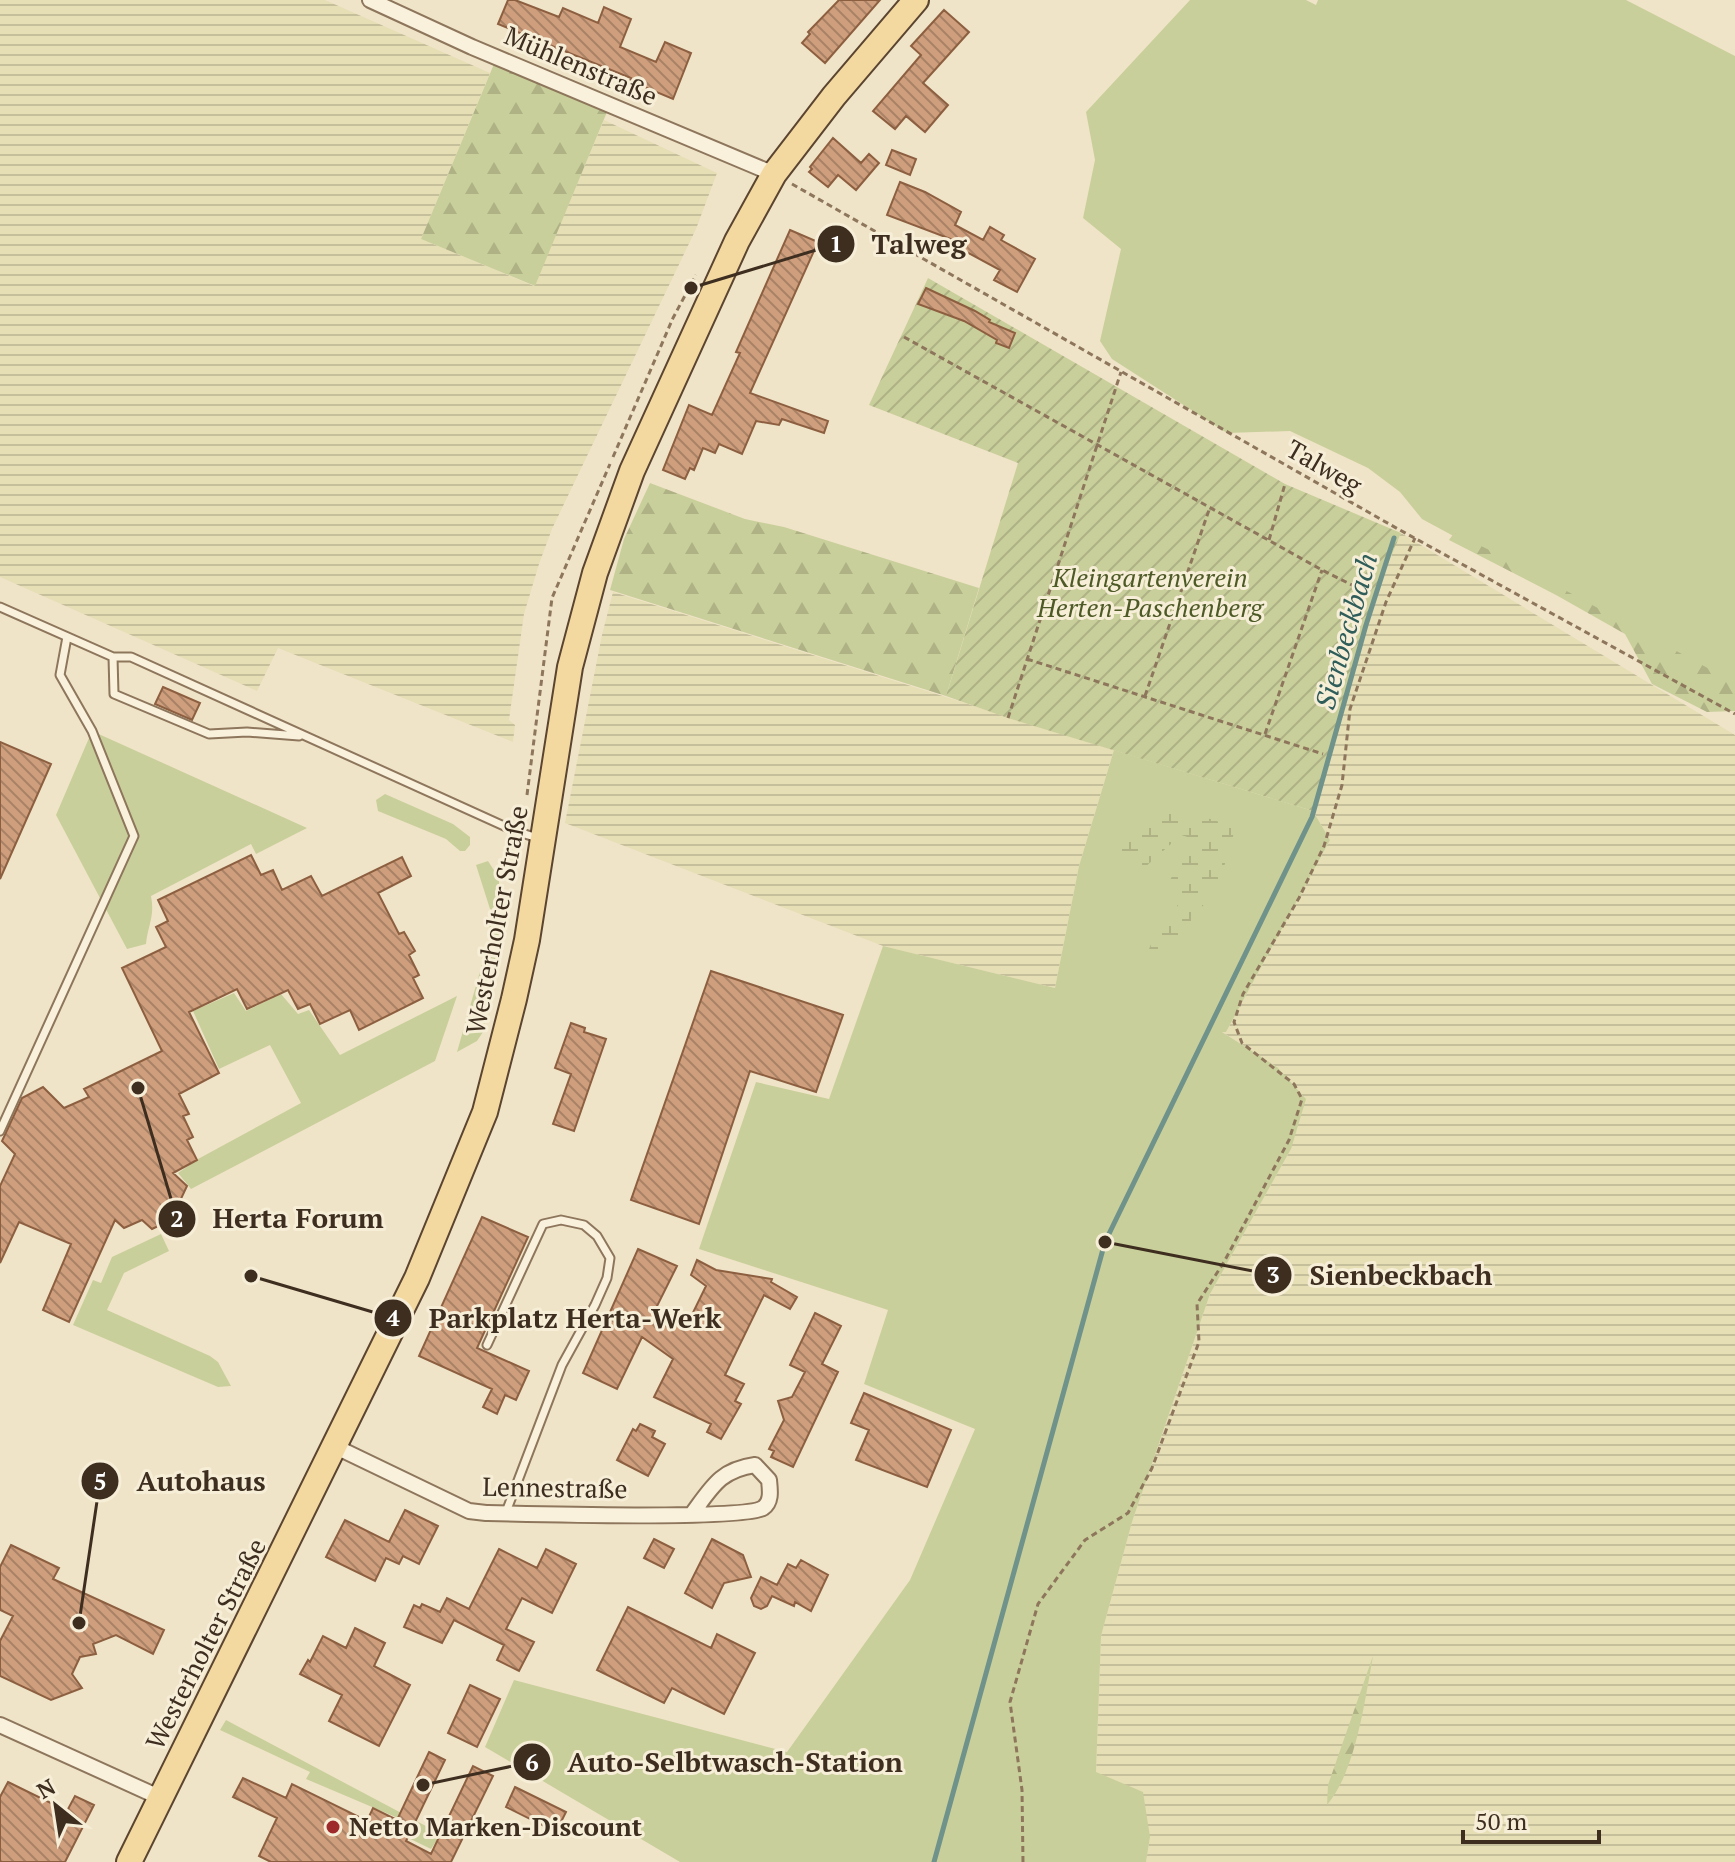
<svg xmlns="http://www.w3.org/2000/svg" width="1735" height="1862" font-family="'PT Serif',serif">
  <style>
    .farmland { fill: url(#farmland-rules) }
    .grass { fill: #c9cf9b }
    .forest { fill: url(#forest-firs) }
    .wetland { fill: url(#wetland-marsh) }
    .garden { fill: url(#garden-furrows) }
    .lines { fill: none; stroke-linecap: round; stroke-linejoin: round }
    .stream { stroke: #6f938a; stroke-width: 5 }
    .building { fill: url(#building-back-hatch); stroke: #8d5f41; stroke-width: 2 }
    .lane-casing { stroke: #8d765c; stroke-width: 11 }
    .street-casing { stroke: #8d765c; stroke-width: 18 }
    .primary-casing { stroke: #5b4430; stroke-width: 28 }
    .path { stroke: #8d765c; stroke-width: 3; stroke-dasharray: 6 4; stroke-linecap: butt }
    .lane { stroke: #faf1dc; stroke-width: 7 }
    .street { stroke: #faf1dc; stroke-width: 14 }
    .primary { stroke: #f3d9a0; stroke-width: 24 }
    .poi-dot { fill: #9e2a2b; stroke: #f7eed8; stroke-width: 3 }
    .labels { text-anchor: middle; stroke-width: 6; stroke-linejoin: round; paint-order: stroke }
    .street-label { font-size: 26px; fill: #3d2e20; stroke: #f7eed8 }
    .park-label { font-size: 26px; font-style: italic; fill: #4d5a26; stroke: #f7eed8 }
    .poi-label { font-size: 26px; font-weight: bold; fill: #3d2e20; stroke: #f7eed8; text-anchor: start }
    .water-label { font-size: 28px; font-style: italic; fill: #2f5d5a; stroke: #f7eed8 }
    .leader { fill: none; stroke: #3d2e20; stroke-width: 3 }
    .callout-dot { fill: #3d2e20; stroke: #f7eed8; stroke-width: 3 }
    .mark-label { font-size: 24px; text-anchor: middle; font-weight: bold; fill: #fff }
    .callout-label { font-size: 28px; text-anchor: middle; font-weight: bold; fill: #3d2e20; stroke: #f7eed8; stroke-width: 6; stroke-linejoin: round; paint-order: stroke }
  </style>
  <defs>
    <pattern id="farmland-rules" width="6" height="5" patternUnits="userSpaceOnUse" patternTransform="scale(2)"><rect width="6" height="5" fill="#e6deb5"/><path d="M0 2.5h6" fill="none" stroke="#c6bf9b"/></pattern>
    <pattern id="forest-firs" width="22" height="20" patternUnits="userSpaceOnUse" patternTransform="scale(2)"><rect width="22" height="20" fill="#c9cf9b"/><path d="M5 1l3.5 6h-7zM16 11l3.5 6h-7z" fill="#aeb285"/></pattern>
    <pattern id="wetland-marsh" width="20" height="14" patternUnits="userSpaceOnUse" patternTransform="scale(2)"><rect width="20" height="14" fill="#c9cf9b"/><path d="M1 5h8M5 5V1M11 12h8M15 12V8" fill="none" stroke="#aeb285"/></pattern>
    <pattern id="garden-furrows" width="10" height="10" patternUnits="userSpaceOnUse" patternTransform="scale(2)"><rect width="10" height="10" fill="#c9cf9b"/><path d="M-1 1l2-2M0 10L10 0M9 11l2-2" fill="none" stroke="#aeb285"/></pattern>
    <pattern id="building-back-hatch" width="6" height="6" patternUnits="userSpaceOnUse" patternTransform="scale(2)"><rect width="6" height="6" fill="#cf9f7d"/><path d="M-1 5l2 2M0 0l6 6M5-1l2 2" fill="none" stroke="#a98266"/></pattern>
  </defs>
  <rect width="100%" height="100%" fill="#f0e4c8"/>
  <path class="farmland" d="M 0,0 L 325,0 L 490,73 L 421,239 L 534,286 L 604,120 L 717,173 L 696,229 L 552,529 L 539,564 L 524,614 L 509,720 L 515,725 L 513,742 L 278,648 L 257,691 L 0,577 Z
    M 1401,533 L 1735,735 L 1735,1862 L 1146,1862 L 1150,1837 L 1096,1773 L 1101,1636 L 1132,1522 L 1210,1294 L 1291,1149 L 1277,1067 L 1216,1028 L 1226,1032 L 1330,840 L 1313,811 L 1373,599 Z
    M 613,592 L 1114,750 L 1079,866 L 1055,988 L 883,946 L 565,823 L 602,635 Z"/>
  <path class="grass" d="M 1190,0 L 1306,0 L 1316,5 L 1318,0 L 1626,0 L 1735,56 L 1735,688 L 1422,519 L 1400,492 L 1368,468 L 1290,431 L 1227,433 L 1112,359 L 1100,341 L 1121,249 L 1083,218 L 1095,160 L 1086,112 Z
    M 92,731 L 307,828 L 256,854 L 251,844 L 151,896 C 155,917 148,924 146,944 L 127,949 L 56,815 Z
    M 1114,750 L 1313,811 L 1330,840 L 1226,1032 L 1222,1032 L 1277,1067 L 1306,1099 L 1291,1149 L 1210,1294 L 1132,1522 L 1101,1636 L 1096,1772 L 1143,1792 L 1150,1837 L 1146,1862 L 680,1862 L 485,1747 L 514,1680 L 787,1752 L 910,1580 L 975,1429 L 864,1384 L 888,1310 L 699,1249 L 756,1082 L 829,1099 L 883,946 L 1055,988 L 1079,866 Z
    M 385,794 L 453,824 L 470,837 L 470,845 L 465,851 L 460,851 L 446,839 L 378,811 L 376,800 Z
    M 488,861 L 499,878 L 499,911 L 490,909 L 476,865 Z
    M 490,919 L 502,921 L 483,1032 L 477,1041 L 457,1052 L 489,940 Z
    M 234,993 L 246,1011 L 281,994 L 298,1014 L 309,1010 L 340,1055 L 457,996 L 435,1061 L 191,1189 L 178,1173 L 198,1159 L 301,1103 L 270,1045 L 219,1069 L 193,1011 Z
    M 161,1234 L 169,1251 L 124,1273 L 107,1310 L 210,1356 L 218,1362 L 231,1386 L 218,1387 L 73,1325 L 93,1280 L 101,1283 L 112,1257 Z
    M 226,1720 L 441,1834 L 431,1849 L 394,1831 L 398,1818 L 306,1779 L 310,1772 L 220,1730 Z"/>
  <path class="forest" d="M 494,64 L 607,112 L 535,286 L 421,239 Z
    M 650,483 L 745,519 L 784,527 L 979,588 L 946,696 L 610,590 L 624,539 Z
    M 1454,533 L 1508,559 L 1735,683 L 1735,711 L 1707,712 L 1652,684 L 1625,634 L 1556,595 L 1449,540 Z
    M 1373,1656 C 1365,1699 1356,1771 1327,1805 L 1328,1785 Z"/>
  <path class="wetland" d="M 1176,808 L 1235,827 C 1229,857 1216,898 1191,918 L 1191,931 L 1162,953 L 1149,949 L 1156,933 L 1181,913 L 1167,885 L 1194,839 L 1181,835 L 1144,868 L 1132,859 L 1119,858 L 1119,838 L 1152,827 L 1152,813 Z"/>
  <path class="garden" d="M 928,278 L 1285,484 L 1401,533 L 1373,599 L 1313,811 L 1008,718 L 946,696 L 1018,463 L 869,405 Z"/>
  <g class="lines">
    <path class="stream" d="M 934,1862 L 1105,1242 L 1312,817 L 1366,625 L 1394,538"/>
  </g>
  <path class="building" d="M 508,0 L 515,0 L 559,17 L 563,8 L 598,23 L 604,7 L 631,19 L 620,47 L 656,62 L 665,42 L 691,53 L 673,99 L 630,81 L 631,78 L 498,24 Z
    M 839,0 L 880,0 L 825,63 L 802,43 L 810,34 L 808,32 Z
    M 944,10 L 969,32 L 923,83 L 948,105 L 925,132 L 906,116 L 895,129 L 873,111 L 921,55 L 911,46 Z
    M 833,138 L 861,163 L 869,154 L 879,163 L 856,190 L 838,175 L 828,187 L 809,172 L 812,169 L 810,167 Z
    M 892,150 L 916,159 L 910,175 L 886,165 Z
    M 900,182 L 925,192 L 961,212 L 955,225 L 983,240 L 990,227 L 1004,235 L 1001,240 L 1035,259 L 1017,292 L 994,280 L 1000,270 L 961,249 L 964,244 L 887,215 Z
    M 790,230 L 818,242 L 750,393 L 828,421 L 824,433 L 782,419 L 779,425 L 756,421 L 742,454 L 719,444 L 715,453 L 703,448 L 694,470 L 690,468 L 685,479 L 663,470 L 689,405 L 712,415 L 740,353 L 736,352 Z
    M 926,288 L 975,311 L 990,320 L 989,322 L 1015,333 L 1009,348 L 996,343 L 997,340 L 964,321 L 918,304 Z
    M 163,687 L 200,703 L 192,720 L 155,704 Z
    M 0,742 L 51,764 L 0,879 Z
    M 251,855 L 261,875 L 273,870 L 282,890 L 311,876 L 322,896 L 402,857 L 411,876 L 378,893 L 399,934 L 404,932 L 415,951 L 409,955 L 419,975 L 413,978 L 423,998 L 359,1030 L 350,1010 L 320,1024 L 310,1004 L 298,1009 L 288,990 L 247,1009 L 237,989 L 189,1012 L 219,1073 L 179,1094 L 189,1114 L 183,1116 L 193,1137 L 187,1140 L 197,1160 L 173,1173 L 187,1186 L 171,1220 L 152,1229 L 142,1220 L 124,1228 L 115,1220 L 69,1322 L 43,1310 L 71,1244 L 19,1222 L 0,1263 L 0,1186 L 15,1154 L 2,1141 L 22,1098 L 43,1087 L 64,1108 L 89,1097 L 84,1089 L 162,1051 L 122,968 L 166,947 L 156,927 L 168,921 L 158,900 Z
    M 711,971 L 843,1015 L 816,1092 L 750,1071 L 699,1224 L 631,1200 Z
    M 571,1023 L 585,1028 L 584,1032 L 606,1039 L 574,1131 L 553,1124 L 571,1074 L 555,1068 Z
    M 482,1217 L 528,1237 L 477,1348 L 529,1371 L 516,1400 L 505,1395 L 497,1414 L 483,1407 L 492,1389 L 419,1356 Z
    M 638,1249 L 677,1266 L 654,1312 L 686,1327 L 706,1286 L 691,1275 L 697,1260 L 716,1270 L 772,1279 L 771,1282 L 797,1297 L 790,1309 L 764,1295 L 725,1375 L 744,1384 L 735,1401 L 741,1404 L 721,1439 L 707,1432 L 711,1424 L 654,1397 L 673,1359 L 642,1337 L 617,1389 L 583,1373 Z
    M 815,1313 L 841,1326 L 822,1364 L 838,1372 L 793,1467 L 771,1457 L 774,1451 L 769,1449 L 784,1420 L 778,1401 L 792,1397 L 805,1372 L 790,1365 Z
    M 864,1393 L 951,1430 L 927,1487 L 856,1460 L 869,1430 L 851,1423 Z
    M 640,1424 L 655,1431 L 652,1437 L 665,1444 L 648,1476 L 617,1460 L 633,1429 L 636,1431 Z
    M 405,1510 L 438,1526 L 419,1564 L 403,1556 L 399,1564 L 386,1558 L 375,1581 L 326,1557 L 345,1520 L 389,1542 Z
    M 654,1539 L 674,1549 L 664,1568 L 644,1558 Z
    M 712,1539 L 743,1555 L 751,1577 L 724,1583 L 712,1608 L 685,1593 Z
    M 11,1545 L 59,1568 L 53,1579 L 164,1630 L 153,1654 L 116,1635 L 93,1644 L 96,1654 L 80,1657 L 72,1674 L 82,1688 L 51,1700 L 0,1676 L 0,1641 L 13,1616 L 0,1610 L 0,1567 Z
    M 499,1549 L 537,1568 L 546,1549 L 576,1564 L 552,1613 L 522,1598 L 506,1629 L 534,1642 L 519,1671 L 497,1660 L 504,1645 L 454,1620 L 442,1643 L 404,1627 L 414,1605 L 420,1608 L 422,1604 L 440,1612 L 447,1598 L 469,1609 Z
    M 801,1560 L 828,1575 L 811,1611 L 795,1602 L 794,1606 L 772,1596 L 767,1606 L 761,1609 L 754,1606 L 751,1598 L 761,1577 L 777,1585 L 788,1564 L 796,1568 Z
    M 628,1607 L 711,1648 L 717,1634 L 755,1653 L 724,1714 L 672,1688 L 664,1703 L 597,1670 Z
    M 355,1628 L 385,1643 L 374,1666 L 410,1685 L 379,1746 L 329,1721 L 342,1695 L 300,1674 L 308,1660 L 310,1662 L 323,1636 L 346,1648 Z
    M 470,1685 L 500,1699 L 477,1747 L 448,1733 Z
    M 429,1752 L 445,1760 L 406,1841 L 431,1854 L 473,1766 L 493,1776 L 451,1862 L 271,1862 L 259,1856 L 277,1818 L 233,1797 L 243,1778 L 286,1798 L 292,1784 L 367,1821 L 373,1808 L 397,1820 Z
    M 8,1782 L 67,1811 L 75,1796 L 94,1805 L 65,1862 L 0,1862 L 0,1797 Z
    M 515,1787 L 566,1812 L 556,1832 L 506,1807 Z"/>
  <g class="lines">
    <defs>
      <path id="lane" d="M 0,607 L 113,657 L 131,657 L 515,831 L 541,839
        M 113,657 L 114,694 L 209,734 L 247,732 L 299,736
        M 0,1131 L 134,836 L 92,731 L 60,675 L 67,637
        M 487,1345 L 543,1224 L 561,1220 L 584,1225 L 597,1236 L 610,1258 L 607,1278 L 595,1305 L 562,1365 L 506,1512"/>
      <path id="street" d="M 370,0 L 472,47 L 774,174
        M 336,1447 L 469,1511 L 486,1513 C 524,1514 744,1520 763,1508 C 772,1502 770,1490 769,1480 L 755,1465 C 720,1470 712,1487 692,1514
        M 0,1725 L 161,1798"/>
      <path id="primary" d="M 129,1862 L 417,1278 L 485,1112 L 514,999 L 527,940 L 570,667 L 595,573 L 632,471 L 737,241 L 774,174 L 834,96 L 916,0"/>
    </defs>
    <use href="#lane" class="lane-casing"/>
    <use href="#street" class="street-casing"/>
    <use href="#primary" class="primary-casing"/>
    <path class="path" d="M 792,184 L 1398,529 L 1735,714
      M 904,337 L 1322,570 L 1366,592
      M 613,457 L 673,318 L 696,275
      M 1269,540 L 1285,484
      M 1027,659 L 1323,754
      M 1145,696 L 1210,507
      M 1008,718 L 1121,372
      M 1265,734 L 1322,570
      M 527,795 L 552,598 L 610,464
      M 1023,1862 L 1022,1790 L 1010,1702 L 1038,1604 L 1085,1540 L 1128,1513 L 1152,1468 L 1199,1342 L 1197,1304 L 1224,1262 L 1289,1140 L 1302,1099 L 1294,1084 L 1242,1043 L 1234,1022 L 1243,994 L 1299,898 L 1324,846 L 1342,785 L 1350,709 L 1386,602 L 1415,538"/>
    <use href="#lane" class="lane"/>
    <use href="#street" class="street"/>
    <use href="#primary" class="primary"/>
  </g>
  <circle class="poi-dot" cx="333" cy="1827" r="8"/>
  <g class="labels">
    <g class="street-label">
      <text transform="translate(581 66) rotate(23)" y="9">Mühlenstraße</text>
      <text transform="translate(1324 467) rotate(30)" y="9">Talweg</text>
      <text transform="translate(497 920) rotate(-79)" y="9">Westerholter Straße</text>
      <text transform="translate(555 1488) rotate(1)" y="9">Lennestraße</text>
      <text transform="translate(206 1644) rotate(-63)" y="9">Westerholter Straße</text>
    </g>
    <g class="park-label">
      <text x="1150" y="587">Kleingartenverein<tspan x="1150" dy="30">Herten-Paschenberg</tspan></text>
    </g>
    <g class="poi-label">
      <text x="349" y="1836">Netto Marken-Discount</text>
    </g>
    <g class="water-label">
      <text transform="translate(1346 631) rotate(-74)" y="10">Sienbeckbach</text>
    </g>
  </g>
  <path class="leader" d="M691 288L836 244M138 1088L177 1219M1105 1242L1273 1275M251 1276L393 1318M79 1623L100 1481M423 1785L532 1762"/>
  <g class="callout-dot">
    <circle cx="691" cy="288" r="8"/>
    <circle cx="138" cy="1088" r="8"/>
    <circle cx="1105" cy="1242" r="8"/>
    <circle cx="251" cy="1276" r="8"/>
    <circle cx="79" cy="1623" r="8"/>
    <circle cx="423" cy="1785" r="8"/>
    <circle cx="836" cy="244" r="20"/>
    <circle cx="177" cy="1219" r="20"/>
    <circle cx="1273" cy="1275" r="20"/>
    <circle cx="393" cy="1318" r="20"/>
    <circle cx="100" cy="1481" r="20"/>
    <circle cx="532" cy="1762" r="20"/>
  </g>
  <g class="mark-label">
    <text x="836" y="252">1</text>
    <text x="177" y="1227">2</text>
    <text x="1273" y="1283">3</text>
    <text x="393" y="1326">4</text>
    <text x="100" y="1490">5</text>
    <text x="532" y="1771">6</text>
  </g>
  <g class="callout-label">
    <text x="919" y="254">Talweg</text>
    <text x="298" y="1228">Herta Forum</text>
    <text x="1401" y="1285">Sienbeckbach</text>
    <text x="575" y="1328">Parkplatz Herta-Werk</text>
    <text x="201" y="1491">Autohaus</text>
    <text x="735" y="1772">Auto-Selbtwasch-Station</text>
  </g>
  <g transform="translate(56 1806) rotate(330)" stroke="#f7eed8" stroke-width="6" paint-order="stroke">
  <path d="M0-6L14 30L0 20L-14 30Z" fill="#3d2e20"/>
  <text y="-12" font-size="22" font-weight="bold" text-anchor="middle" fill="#3d2e20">N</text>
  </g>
  <path d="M1463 1830v12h136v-12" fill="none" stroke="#3d2e20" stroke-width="4"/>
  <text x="1475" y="1830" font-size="24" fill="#3d2e20" stroke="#f7eed8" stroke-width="6" paint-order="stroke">50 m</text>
</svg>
